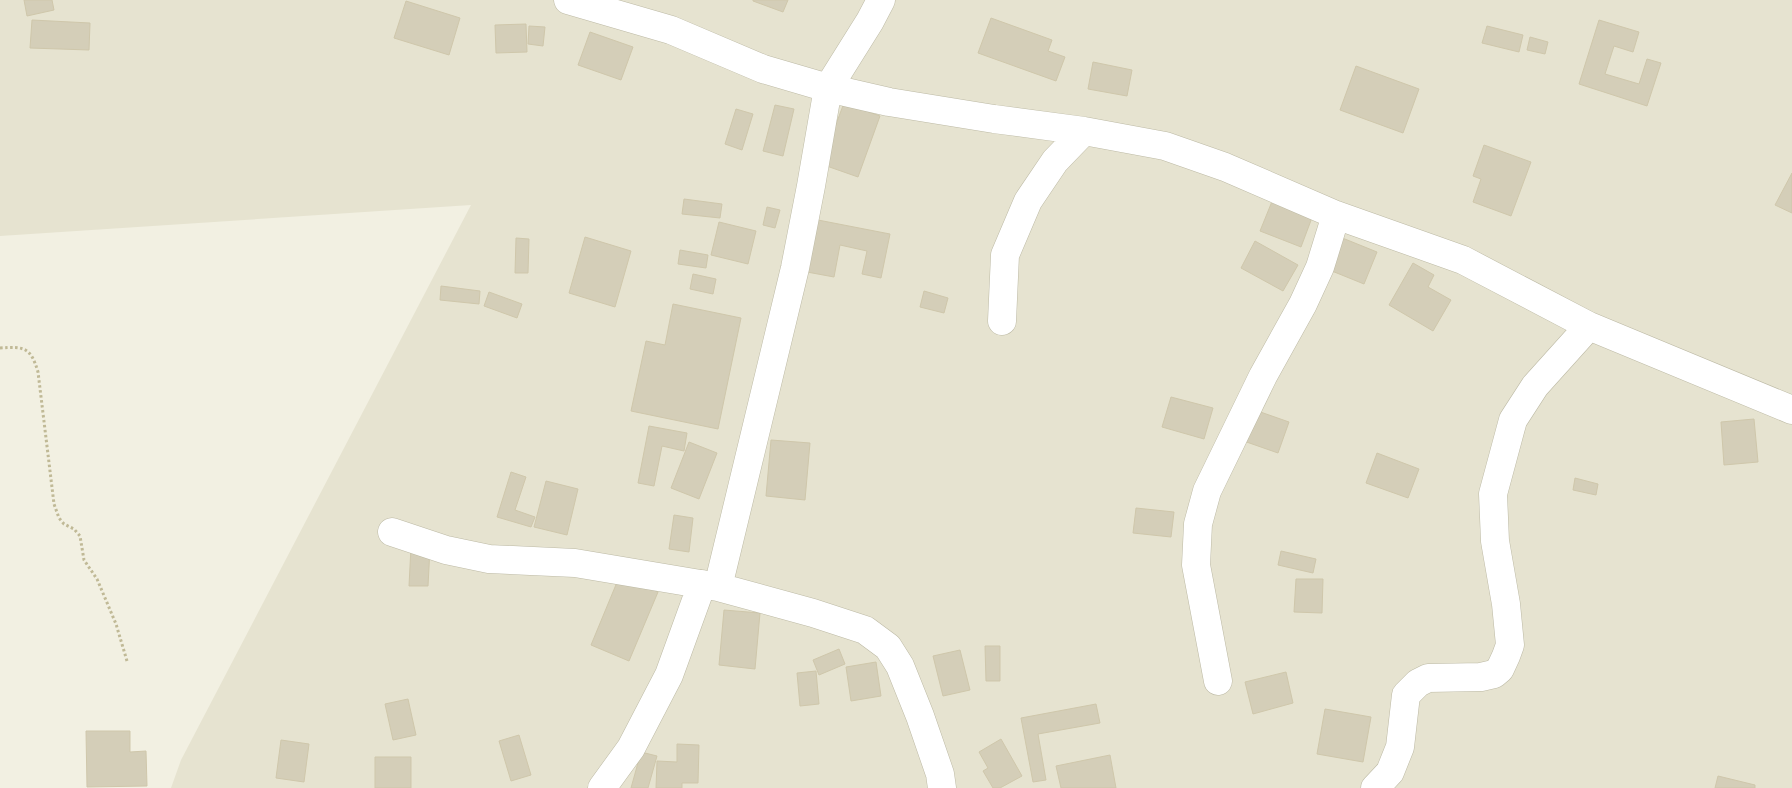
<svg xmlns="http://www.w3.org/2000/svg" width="1792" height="788" font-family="Mulish,sans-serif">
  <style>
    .residential { fill: #e6e3d0 }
    .building { fill: #d4ceb8; stroke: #cfc7ab }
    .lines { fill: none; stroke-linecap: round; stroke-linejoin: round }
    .minor-casing { stroke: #bdbaa5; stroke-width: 29 }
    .path { stroke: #c0b996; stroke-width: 3; stroke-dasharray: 2.5 2.5; stroke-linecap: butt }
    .minor { stroke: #fff; stroke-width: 28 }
  </style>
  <rect width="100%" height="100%" fill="#f2f0e2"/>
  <path class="residential" d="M 0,0 L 1792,0 L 1792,788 L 171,788 L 181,760 L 471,205 L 0,236 Z"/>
  <path class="building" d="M 24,0 L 52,0 L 54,10 L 27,16 Z
    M 753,0 L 788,0 L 783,12 L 753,1 Z
    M 406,1 L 460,18 L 449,55 L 394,38 Z
    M 991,18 L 1052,40 L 1048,51 L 1065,57 L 1056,81 L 978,53 Z
    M 32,20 L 90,23 L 89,50 L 30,48 Z
    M 1599,20 L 1639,32 L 1633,52 L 1614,46 L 1605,74 L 1639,84 L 1647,59 L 1661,63 L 1647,106 L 1579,84 Z
    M 526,24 L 527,52 L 496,53 L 495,25 Z
    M 529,26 L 545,27 L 543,46 L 528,44 Z
    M 1487,26 L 1523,35 L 1519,52 L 1482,43 Z
    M 590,32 L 633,47 L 621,80 L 578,65 Z
    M 1530,37 L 1548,42 L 1545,54 L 1527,50 Z
    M 1093,62 L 1132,70 L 1127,96 L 1088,89 Z
    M 1356,66 L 1419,89 L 1403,133 L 1340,110 Z
    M 844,103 L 880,116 L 858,177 L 821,164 Z
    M 775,105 L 794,109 L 783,156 L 763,151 Z
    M 736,109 L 753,114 L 742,150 L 725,144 Z
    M 1484,145 L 1531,162 L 1511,216 L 1473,202 L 1481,179 L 1473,176 Z
    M 1792,173 L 1792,213 L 1775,205 Z
    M 684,199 L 722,204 L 720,218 L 682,214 Z
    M 1273,199 L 1313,215 L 1301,247 L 1260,231 Z
    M 767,207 L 780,210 L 775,228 L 763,225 Z
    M 818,220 L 890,234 L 881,278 L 862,274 L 867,251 L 840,245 L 834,277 L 807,272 Z
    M 719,222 L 756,231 L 748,264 L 711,255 Z
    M 1335,235 L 1377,252 L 1364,284 L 1322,267 Z
    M 585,237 L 631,251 L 615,307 L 569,293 Z
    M 516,238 L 529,239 L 528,273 L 515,273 Z
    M 1255,241 L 1298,265 L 1283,291 L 1241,268 Z
    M 680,250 L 708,255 L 706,268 L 678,264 Z
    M 1413,263 L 1434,275 L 1428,287 L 1451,300 L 1433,331 L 1389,305 Z
    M 693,274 L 716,279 L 713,294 L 690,289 Z
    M 441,286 L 480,291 L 479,304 L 440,300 Z
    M 924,291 L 948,298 L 944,313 L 920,307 Z
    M 489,292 L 522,304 L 517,318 L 484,306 Z
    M 673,304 L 741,318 L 718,429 L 631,411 L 646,341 L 665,345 Z
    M 1171,397 L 1213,408 L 1204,439 L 1162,427 Z
    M 1249,408 L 1289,422 L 1278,453 L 1238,439 Z
    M 1754,419 L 1758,462 L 1724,465 L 1721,422 Z
    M 649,426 L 687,433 L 684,451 L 662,446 L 654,486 L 638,483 Z
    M 771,440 L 810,443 L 805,500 L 766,496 Z
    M 689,442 L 717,453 L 699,499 L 671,488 Z
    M 1377,453 L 1419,469 L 1408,498 L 1366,483 Z
    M 511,472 L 526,477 L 515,510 L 535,517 L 531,527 L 497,517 Z
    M 1575,478 L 1598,484 L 1596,495 L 1573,490 Z
    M 546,481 L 578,489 L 567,535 L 534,527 Z
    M 1136,508 L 1174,512 L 1171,537 L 1133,533 Z
    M 674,515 L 693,518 L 689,552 L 669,549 Z
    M 411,547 L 430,548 L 428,586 L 409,586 Z
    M 1281,551 L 1316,559 L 1313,573 L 1278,565 Z
    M 620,575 L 658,592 L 629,661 L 591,645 Z
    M 1296,579 L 1323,579 L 1322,613 L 1294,612 Z
    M 724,610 L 760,613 L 755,669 L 719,665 Z
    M 985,646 L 1000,646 L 1000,681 L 986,681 Z
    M 839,649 L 845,664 L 819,675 L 813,660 Z
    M 960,650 L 970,690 L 943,696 L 933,656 Z
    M 876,662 L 881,696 L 851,701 L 846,667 Z
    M 816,671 L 819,704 L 800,706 L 797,673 Z
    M 1286,672 L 1293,703 L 1253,714 L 1245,682 Z
    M 408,699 L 416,735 L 393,740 L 385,704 Z
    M 1096,704 L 1100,723 L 1038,734 L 1046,780 L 1033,782 L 1021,718 Z
    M 1325,709 L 1371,717 L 1363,762 L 1317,754 Z
    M 86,731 L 130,731 L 130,752 L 146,751 L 147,786 L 87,787 Z
    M 519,735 L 531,775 L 511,781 L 499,741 Z
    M 1001,739 L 1022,776 L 1000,788 L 993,788 L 983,771 L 988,768 L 979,752 Z
    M 281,740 L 309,744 L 304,782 L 276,778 Z
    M 677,744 L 699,745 L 698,783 L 682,783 L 682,788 L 656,788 L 657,761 L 677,762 Z
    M 641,752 L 657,756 L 648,788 L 631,788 Z
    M 1110,755 L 1116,788 L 1061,788 L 1056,766 Z
    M 375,757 L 411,757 L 411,788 L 375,788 Z
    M 1718,776 L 1755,785 L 1755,788 L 1715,788 Z"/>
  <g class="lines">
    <defs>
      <path id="minor" d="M 568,0 L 671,30 L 763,69 L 828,88 L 889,102 L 994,119 L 1084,131 L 1165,146 L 1225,167 L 1336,215 L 1463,260 L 1589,326 L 1792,410
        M 1002,321 L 1005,255 L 1028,201 L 1055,161 L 1084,131
        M 392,532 L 446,550 L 489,559 L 575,563 L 718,587 L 813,613 L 865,630 L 888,647 L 900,666 L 920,716 L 940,774 L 942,788
        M 718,587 L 795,268 L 811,186 L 828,88 L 870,21 L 881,0
        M 1218,681 L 1196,565 L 1198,524 L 1207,491 L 1263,376 L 1303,304 L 1320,267 L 1336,215
        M 602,788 L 631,748 L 669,675 L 702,584
        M 1375,788 L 1390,772 L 1400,747 L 1406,695 L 1418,683 L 1428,678 L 1481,677 L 1494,674 L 1500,669 L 1506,656 L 1510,645 L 1506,604 L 1495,541 L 1493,494 L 1513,420 L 1535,386 L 1589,326"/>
    </defs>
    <use href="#minor" class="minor-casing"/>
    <path class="path" d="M 0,348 C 25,346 31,348 38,372 L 54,504 L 59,518 L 64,524 L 74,529 L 80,536 L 84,560 L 97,579 L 116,624 L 127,661"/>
    <use href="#minor" class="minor"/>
  </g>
</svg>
